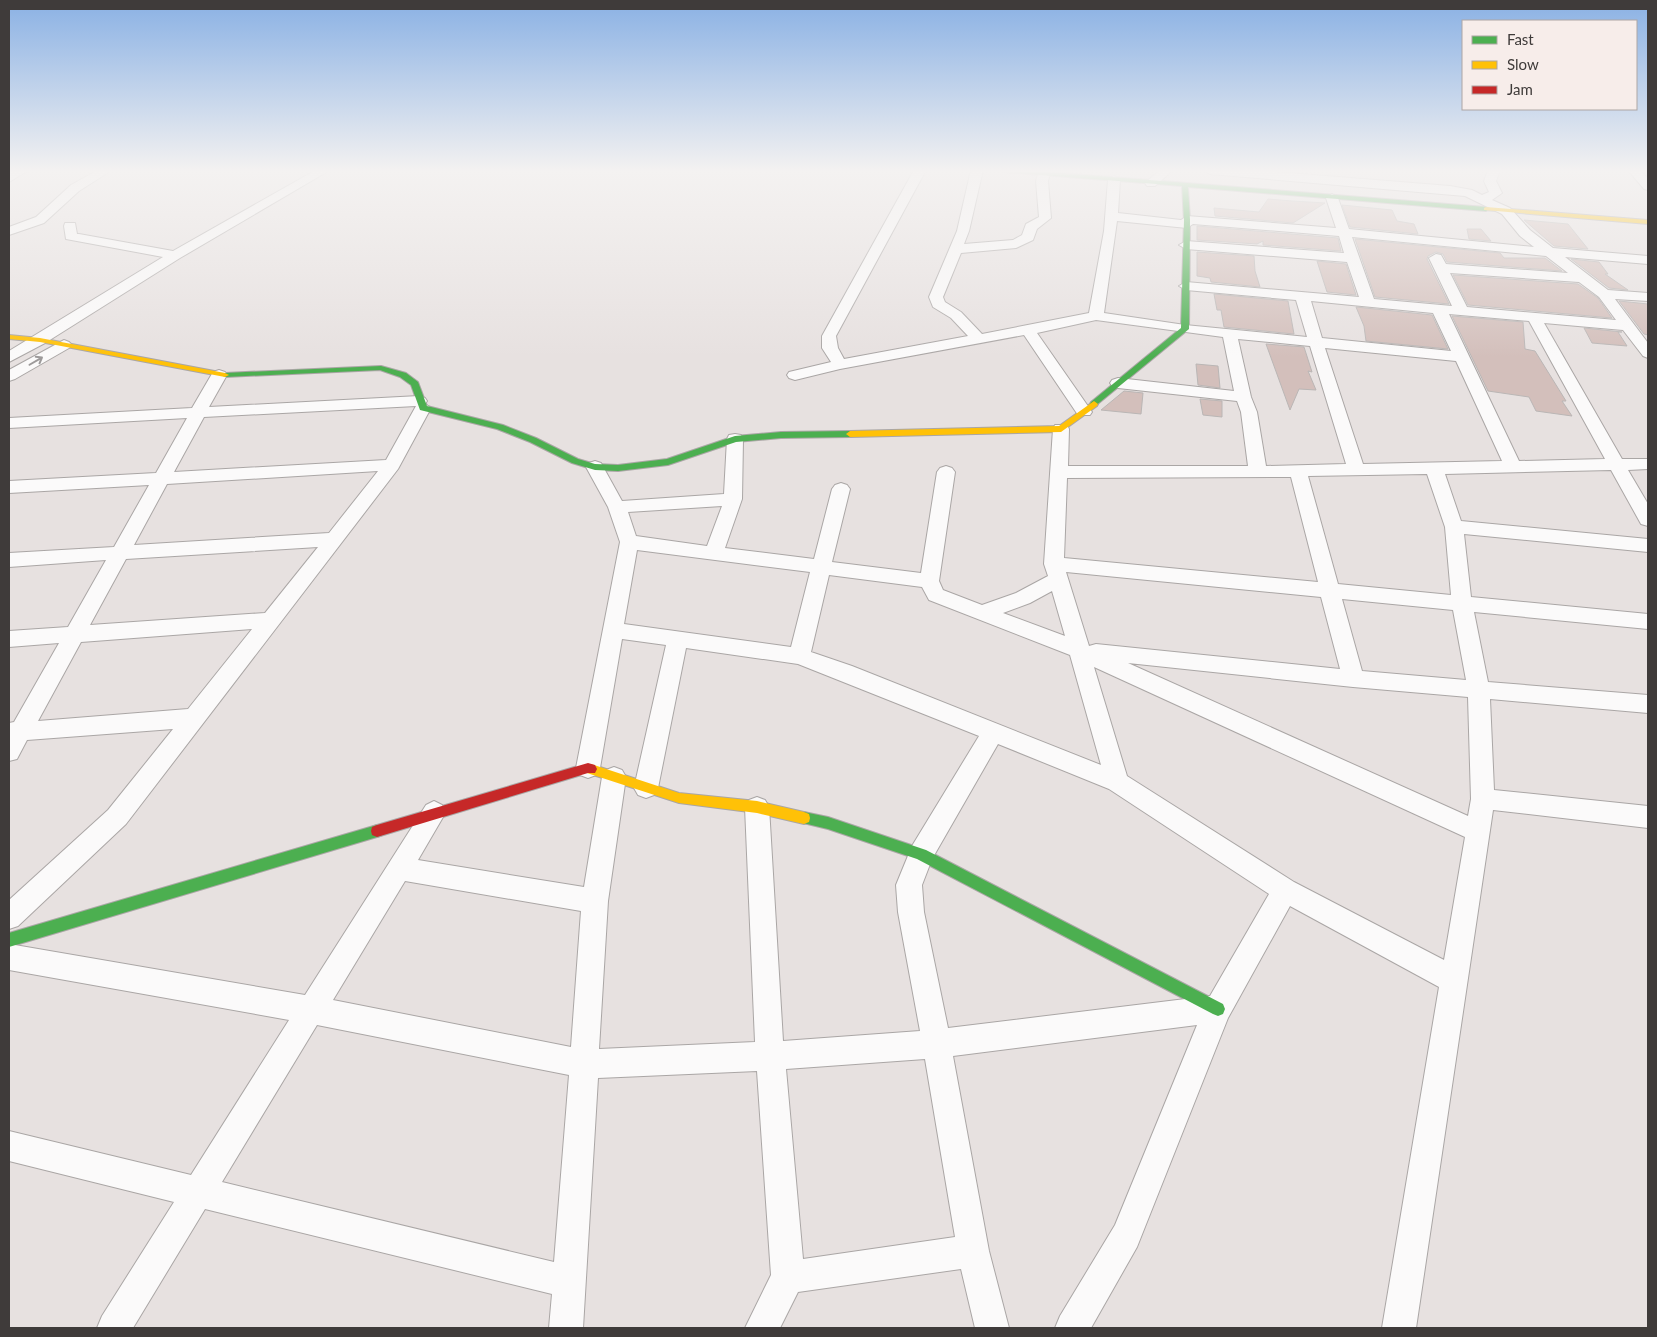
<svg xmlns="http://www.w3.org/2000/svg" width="1657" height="1337" font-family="Lato,sans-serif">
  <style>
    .building { fill: #d3bfbb; stroke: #bab6b5 }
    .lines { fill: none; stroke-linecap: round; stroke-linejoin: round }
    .street-casing { stroke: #aaa6a5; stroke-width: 2 }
    .fast-casing { stroke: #aaa6a5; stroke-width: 2 }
    .slow-casing { stroke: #aaa6a5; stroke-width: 2 }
    .jam-casing { stroke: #aaa6a5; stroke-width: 2 }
    .street { fill: #fbfafa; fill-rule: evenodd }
    .fast { fill: #4caf50; fill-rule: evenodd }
    .slow { fill: #ffc107; fill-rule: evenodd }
    .jam { fill: #c62828; fill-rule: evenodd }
    .oneway { stroke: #9d9a9a }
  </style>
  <rect width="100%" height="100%" fill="#e7e1e0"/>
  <path class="building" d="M 1268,199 L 1292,201 L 1325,203 L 1293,223 L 1215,216 L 1214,208 L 1259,212 Z
    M 1342,205 L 1392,210 L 1397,221 L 1414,224 L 1418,234 L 1350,227 Z
    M 1524,220 L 1568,224 L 1588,249 L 1554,246 Z
    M 1197,226 L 1338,238 L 1341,251 L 1263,245 L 1263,241 L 1257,244 L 1197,240 Z
    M 1467,229 L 1481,229 L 1491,241 L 1469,239 Z
    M 1355,239 L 1500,253 L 1504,258 L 1545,258 L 1562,271 L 1447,262 L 1443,254 L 1436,252 L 1428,256 L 1427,259 L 1449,304 L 1375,297 Z
    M 1197,252 L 1254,256 L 1255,271 L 1260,287 L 1211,282 L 1210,278 L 1197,276 Z
    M 1571,259 L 1599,262 L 1608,274 L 1605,274 L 1628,290 L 1609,288 Z
    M 1317,261 L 1346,264 L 1356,295 L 1327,292 Z
    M 1453,275 L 1578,284 L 1598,298 L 1612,318 L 1468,305 Z
    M 1214,294 L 1288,301 L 1294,334 L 1224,327 L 1221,310 L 1217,310 Z
    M 1619,301 L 1648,304 L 1648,335 L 1644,334 Z
    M 1356,307 L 1432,315 L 1448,349 L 1366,341 L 1364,326 Z
    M 1452,316 L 1523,322 L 1525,349 L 1535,351 L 1566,401 L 1562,401 L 1572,416 L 1536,411 L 1529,397 L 1488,391 Z
    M 1584,328 L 1622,332 L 1618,332 L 1627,346 L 1592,343 Z
    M 1266,344 L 1304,347 L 1312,372 L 1308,371 L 1316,390 L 1299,389 L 1290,410 Z
    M 1196,364 L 1218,366 L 1220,388 L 1198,385 Z
    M 1124,391 L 1143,393 L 1141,414 L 1101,410 Z
    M 1200,399 L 1222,401 L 1222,417 L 1203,415 Z"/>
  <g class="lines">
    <defs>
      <path id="street" d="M 15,170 L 29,170 L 9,182 L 9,173 Z
        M 98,170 L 112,170 L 79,191 L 44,223 L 9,235 L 9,227 L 36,217 L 71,185 Z
        M 316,170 L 330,170 L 180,258 L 45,343 L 9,362 L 9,351 L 163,257 L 66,239 L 64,226 L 65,223 L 75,223 L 77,234 L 79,234 L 173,251 Z
        M 914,170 L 926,170 L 836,336 L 838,348 L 844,359 L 968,336 L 951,318 L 933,307 L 929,297 L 957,231 L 971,170 L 983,170 L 969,231 L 964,244 L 1013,240 L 1022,235 L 1026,224 L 1039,217 L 1036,181 L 1039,170 L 1051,170 L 1048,181 L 1051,218 L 1037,229 L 1033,240 L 1016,248 L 961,253 L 943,297 L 945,302 L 961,312 L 982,334 L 1089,313 L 1104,231 L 1108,180 L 1114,176 L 1120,180 L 1118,213 L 1181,220 L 1187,216 L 1336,228 L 1326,198 L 1332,194 L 1338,198 L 1349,229 L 1534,247 L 1520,236 L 1502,214 L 1465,196 L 1210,174 L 1204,170 L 1250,170 L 1450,186 L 1472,190 L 1482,195 L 1489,192 L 1484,181 L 1488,170 L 1500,170 L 1496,181 L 1502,193 L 1492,200 L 1510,208 L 1530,230 L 1553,248 L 1648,256 L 1648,264 L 1565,257 L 1608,290 L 1648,293 L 1648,301 L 1615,299 L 1648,343 L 1648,358 L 1643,356 L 1623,330 L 1544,323 L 1622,459 L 1648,459 L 1648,469 L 1628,470 L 1648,504 L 1648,526 L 1641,524 L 1611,470 L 1445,474 L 1461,521 L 1648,539 L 1648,552 L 1464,534 L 1471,597 L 1648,614 L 1648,629 L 1474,612 L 1488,682 L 1648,695 L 1648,713 L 1490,699 L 1494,790 L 1648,806 L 1648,828 L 1493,810 L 1416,1328 L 1382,1328 L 1439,987 L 1290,906 L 1228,1018 L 1137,1247 L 1091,1328 L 1055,1328 L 1060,1316 L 1115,1225 L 1197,1025 L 953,1056 L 989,1251 L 1009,1328 L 975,1328 L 961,1269 L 798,1292 L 780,1328 L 745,1328 L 771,1275 L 757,1071 L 598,1078 L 583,1328 L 549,1328 L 552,1294 L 205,1209 L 133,1328 L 97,1328 L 102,1316 L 174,1202 L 9,1161 L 9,1131 L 191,1175 L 289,1020 L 9,970 L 9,944 L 305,995 L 426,805 L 434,801 L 442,805 L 446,812 L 418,860 L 584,887 L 602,777 L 606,770 L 614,767 L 622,770 L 626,777 L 608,901 L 599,1049 L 755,1042 L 745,807 L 749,800 L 757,797 L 765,800 L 769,807 L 783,1041 L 920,1031 L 898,912 L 896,885 L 912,846 L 979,736 L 798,664 L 686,648 L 658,788 L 654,795 L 646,798 L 638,795 L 634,788 L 666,645 L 622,639 L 600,768 L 596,775 L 588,778 L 580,775 L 576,768 L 620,542 L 608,507 L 586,467 L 589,463 L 595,461 L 601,463 L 622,501 L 724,494 L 727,439 L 729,435 L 735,434 L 741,435 L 743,439 L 742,499 L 725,548 L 814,559 L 832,489 L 835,485 L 841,483 L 847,485 L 850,489 L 832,562 L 921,573 L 937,472 L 940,468 L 946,466 L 952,468 L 955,472 L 939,581 L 943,590 L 982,605 L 1016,593 L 1048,576 L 1044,564 L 1053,429 L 1055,425 L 1067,425 L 1069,429 L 1068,466 L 1248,466 L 1241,412 L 1237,401 L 1118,388 L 1112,386 L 1110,383 L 1112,380 L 1118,378 L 1234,391 L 1223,337 L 1096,320 L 1037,333 L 1092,412 L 1090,415 L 1078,415 L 1024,335 L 840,369 L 795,380 L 789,378 L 787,375 L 789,372 L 831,362 L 822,348 L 822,336 ZM 1117,221 L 1187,228 L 1193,224 L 1339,236 L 1344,253 L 1186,241 L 1179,245 L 1186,249 L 1347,262 L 1359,297 L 1186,282 L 1179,286 L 1186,290 L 1296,300 L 1307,337 L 1185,325 L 1104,313 ZM 1352,237 L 1546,256 L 1568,273 L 1446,264 L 1441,255 L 1436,254 L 1429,258 L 1452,306 L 1374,299 ZM 1450,273 L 1579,282 L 1599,297 L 1616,320 L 1467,307 ZM 1311,301 L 1433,313 L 1451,351 L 1322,338 ZM 1449,314 L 1529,321 L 1605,459 L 1519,461 ZM 1238,339 L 1310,346 L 1346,464 L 1266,466 L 1257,412 L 1251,397 ZM 1325,348 L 1456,361 L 1502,461 L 1363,464 ZM 1427,474 L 1445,527 L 1451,595 L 1338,584 L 1308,476 ZM 1291,477 L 1318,582 L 1064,558 L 1067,478 ZM 722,506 L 707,546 L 636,536 L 628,512 ZM 637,550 L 810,572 L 791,647 L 624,624 ZM 1066,572 L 1321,597 L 1340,669 L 1096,644 L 1089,646 ZM 829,575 L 922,587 L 929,600 L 1070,655 L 1101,765 L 852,666 L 811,652 ZM 1052,591 L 1065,636 L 1003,613 L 1030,603 ZM 1342,599 L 1453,610 L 1466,680 L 1362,671 ZM 1128,663 L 1353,687 L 1468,697 L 1471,799 L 1468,816 ZM 1094,667 L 1465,837 L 1444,960 L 1294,882 L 1127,776 ZM 998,744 L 1109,789 L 1269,894 L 1210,996 L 948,1028 L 924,912 L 922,885 L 932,859 ZM 405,881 L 581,911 L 571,1047 L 333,1000 ZM 317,1025 L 569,1075 L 554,1262 L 222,1182 ZM 925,1059 L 955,1237 L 803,1259 L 786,1069 Z
        M 1160,170 L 1173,170 L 1155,186 L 1147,186 L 1145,183 Z
        M 1628,170 L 1640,170 L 1648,179 L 1648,190 L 1644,189 Z
        M 64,340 L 69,342 L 72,345 L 69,348 L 15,379 L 9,381 L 9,370 Z
        M 219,370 L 225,372 L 227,375 L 209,407 L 419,396 L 425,398 L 427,401 L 425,404 L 431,408 L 398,469 L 126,824 L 18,926 L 9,929 L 9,900 L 108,810 L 173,729 L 27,740 L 17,759 L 9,761 L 9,723 L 14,722 L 59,643 L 9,647 L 9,631 L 68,627 L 106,560 L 9,567 L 9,553 L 114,547 L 149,485 L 9,493 L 9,481 L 156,473 L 187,418 L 9,428 L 9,418 L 192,408 L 213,372 ZM 416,406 L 386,460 L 174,472 L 204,417 ZM 378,471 L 329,533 L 134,545 L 167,484 ZM 318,547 L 265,613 L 90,625 L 126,559 ZM 252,629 L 188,709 L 38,721 L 81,642 Z"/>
      <path id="fast" d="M 1000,170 L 1024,170 L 1486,207 L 1489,209 L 1486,211 L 1188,187 L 1190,220 L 1189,329 L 1094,407 L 1090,404 L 1091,402 L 1181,328 L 1184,220 L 1182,186 L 1003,172 Z
        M 381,366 L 406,373 L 418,382 L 427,406 L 503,425 L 536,438 L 578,459 L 595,464 L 618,465 L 667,459 L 735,436 L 781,432 L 850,431 L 854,434 L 850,437 L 781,438 L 736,442 L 668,465 L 618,471 L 595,470 L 572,463 L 530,442 L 497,429 L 420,410 L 411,385 L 400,377 L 380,370 L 225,377 L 221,375 L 225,373 Z
        M 804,812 L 828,817 L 926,850 L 1223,1004 L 1225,1009 L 1223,1014 L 1218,1016 L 1213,1014 L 917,859 L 828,829 L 799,822 L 798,818 L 799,814 Z
        M 377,825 L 382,827 L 383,831 L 382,835 L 377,837 L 9,947 L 9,933 Z"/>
      <path id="slow" d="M 1486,207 L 1648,220 L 1648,224 L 1484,210 L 1484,208 Z
        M 9,335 L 40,338 L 225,373 L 229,375 L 225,377 L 40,342 L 9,339 Z
        M 1094,401 L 1098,404 L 1097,406 L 1061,432 L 850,437 L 846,434 L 850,431 L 1059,426 Z
        M 591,764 L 679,793 L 757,801 L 804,812 L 809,814 L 810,818 L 809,822 L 804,824 L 757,813 L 679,803 L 587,773 L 585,769 L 587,765 Z"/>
      <path id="jam" d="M 588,763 L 595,765 L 597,769 L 595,773 L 588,773 L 377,837 L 372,835 L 371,831 L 372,827 L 377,825 Z"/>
    </defs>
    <use href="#street" class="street-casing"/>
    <use href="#fast" class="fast-casing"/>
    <use href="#slow" class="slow-casing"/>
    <use href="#jam" class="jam-casing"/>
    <use href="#street" class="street"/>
    <use href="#fast" class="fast"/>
    <use href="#slow" class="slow"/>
    <use href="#jam" class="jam"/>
  </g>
  <defs><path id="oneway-shaft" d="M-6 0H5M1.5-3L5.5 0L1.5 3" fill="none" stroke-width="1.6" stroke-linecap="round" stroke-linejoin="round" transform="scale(1.25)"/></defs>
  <use class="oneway" href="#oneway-shaft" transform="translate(36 361) rotate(-30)"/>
  <linearGradient id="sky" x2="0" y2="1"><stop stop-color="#8ab1e4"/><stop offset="0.48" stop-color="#f4f2f1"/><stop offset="1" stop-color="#f4f2f1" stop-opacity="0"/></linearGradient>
  <rect width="1657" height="357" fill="url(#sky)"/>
  <rect width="1657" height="1337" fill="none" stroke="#3f3b3a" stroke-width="20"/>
  <rect x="1462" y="20" width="175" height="90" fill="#f7edea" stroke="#ada6a4"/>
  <rect x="1472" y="36" width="25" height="8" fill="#4caf50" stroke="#ada6a4"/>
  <text x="1507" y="45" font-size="15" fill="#3f3b3a">Fast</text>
  <rect x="1472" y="61" width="25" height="8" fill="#ffc107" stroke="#ada6a4"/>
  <text x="1507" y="70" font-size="15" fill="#3f3b3a">Slow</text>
  <rect x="1472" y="86" width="25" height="8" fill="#c62828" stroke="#ada6a4"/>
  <text x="1507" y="95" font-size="15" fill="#3f3b3a">Jam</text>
</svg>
